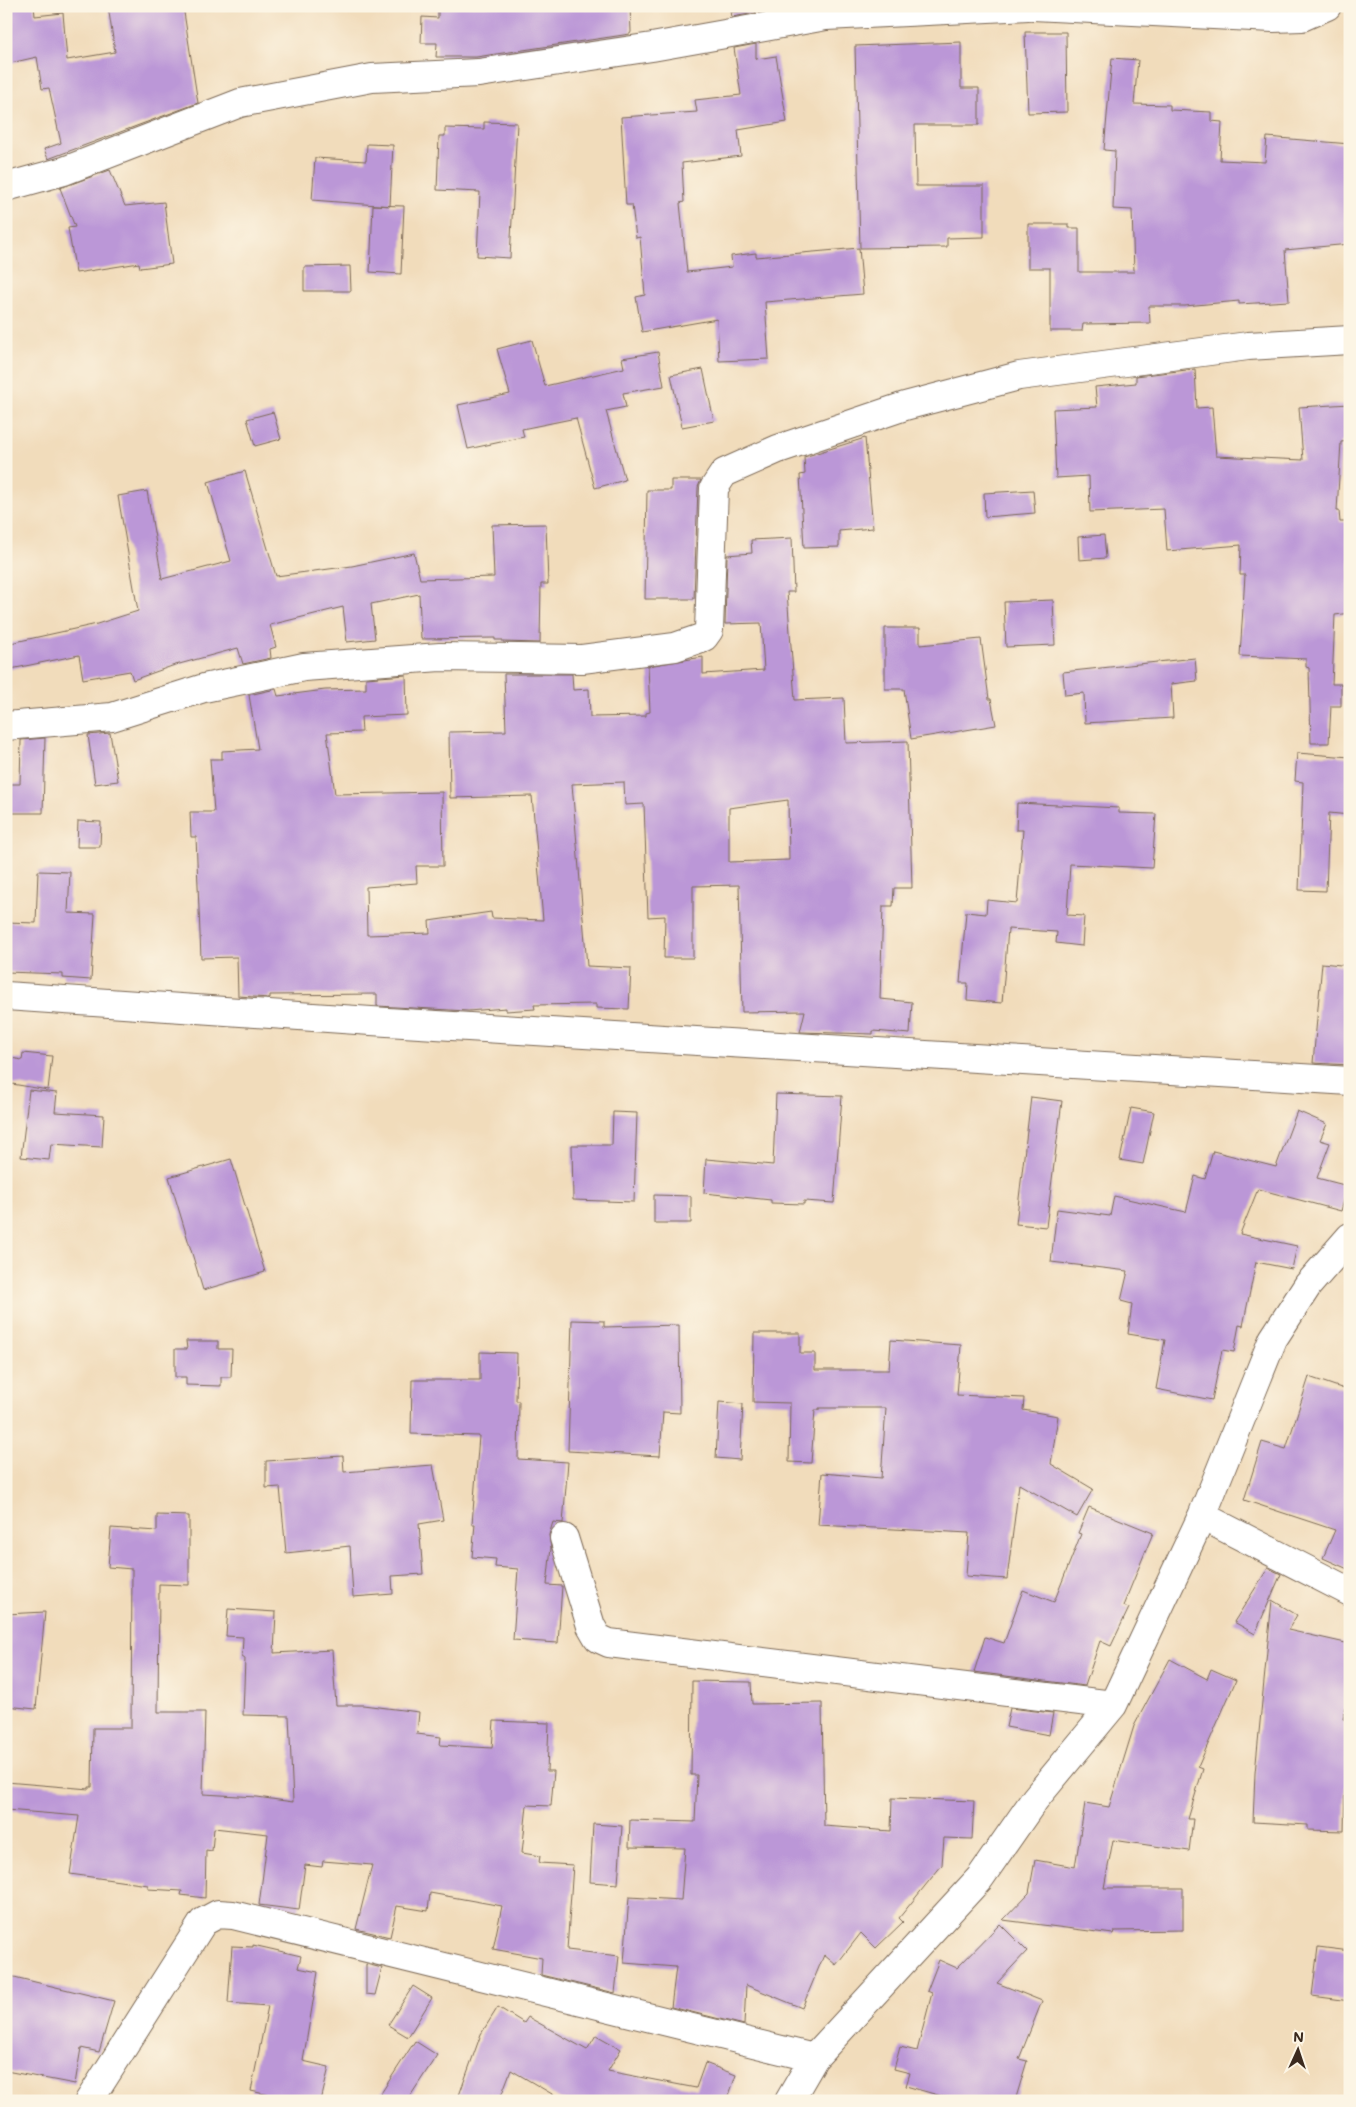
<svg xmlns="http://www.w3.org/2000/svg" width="1356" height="2107" font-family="Mali,sans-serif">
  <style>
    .building { fill: #bb97d7; fill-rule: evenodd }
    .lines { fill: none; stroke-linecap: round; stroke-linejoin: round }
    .street-casing { stroke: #7b6855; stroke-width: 30 }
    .street { stroke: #fff; stroke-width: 28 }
  </style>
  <rect width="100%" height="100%" fill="#fcf5e5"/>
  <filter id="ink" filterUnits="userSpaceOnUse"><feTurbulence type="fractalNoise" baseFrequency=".02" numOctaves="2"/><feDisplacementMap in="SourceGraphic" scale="10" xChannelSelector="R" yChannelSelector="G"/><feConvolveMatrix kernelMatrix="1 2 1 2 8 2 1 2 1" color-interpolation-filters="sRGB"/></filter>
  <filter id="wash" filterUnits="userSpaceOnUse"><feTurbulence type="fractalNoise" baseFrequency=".0096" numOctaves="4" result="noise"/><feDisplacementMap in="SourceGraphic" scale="20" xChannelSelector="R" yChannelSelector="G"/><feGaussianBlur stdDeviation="1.12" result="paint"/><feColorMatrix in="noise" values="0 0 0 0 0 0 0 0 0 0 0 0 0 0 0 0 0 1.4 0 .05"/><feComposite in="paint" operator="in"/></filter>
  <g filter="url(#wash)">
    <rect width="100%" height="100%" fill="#f1dcbb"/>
    <g id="blocks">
      <path class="building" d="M 6,6 L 34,6 L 35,16 L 63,13 L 67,60 L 115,52 L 108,6 L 183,6 L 198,103 L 48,159 L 44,149 L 61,143 L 49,88 L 42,89 L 37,57 L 6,64 Z
        M 438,6 L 630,6 L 631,32 L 630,34 L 476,57 L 436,57 L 437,43 L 421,43 L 422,17 L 438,18 Z
        M 756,11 L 756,13 L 732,17 L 731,12 Z
        M 1025,32 L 1066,32 L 1067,112 L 1028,113 Z
        M 961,42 L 961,88 L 979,88 L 979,125 L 915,125 L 916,186 L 984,186 L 984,237 L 947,238 L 947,247 L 860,248 L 855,46 Z
        M 756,44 L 756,59 L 776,56 L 787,122 L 738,130 L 741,156 L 682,163 L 684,202 L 680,203 L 687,272 L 732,267 L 731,256 L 756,253 L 756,257 L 859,248 L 863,294 L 765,302 L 769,359 L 719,361 L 717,319 L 642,332 L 636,297 L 645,295 L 640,237 L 636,238 L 632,205 L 626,205 L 621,117 L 697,112 L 695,100 L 741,95 L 734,48 Z
        M 1112,58 L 1138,60 L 1134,104 L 1170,105 L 1170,110 L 1211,112 L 1211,121 L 1222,122 L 1220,160 L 1265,162 L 1267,137 L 1350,144 L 1350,244 L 1285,250 L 1289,301 L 1239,304 L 1239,301 L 1185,306 L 1149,306 L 1150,323 L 1083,324 L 1082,331 L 1050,331 L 1050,268 L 1028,268 L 1028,224 L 1068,224 L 1068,228 L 1079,228 L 1079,272 L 1134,272 L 1132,210 L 1113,209 L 1115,151 L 1104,150 Z
        M 484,122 L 517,123 L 510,258 L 477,256 L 480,192 L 437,190 L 439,136 L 445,136 L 445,128 L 484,129 Z
        M 367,144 L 393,145 L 390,206 L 312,200 L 315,158 L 366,161 Z
        M 110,170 L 125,206 L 164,202 L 172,264 L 140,268 L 139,263 L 76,273 L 68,228 L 75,227 L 60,188 Z
        M 373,205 L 404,206 L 401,274 L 370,272 Z
        M 350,266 L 351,291 L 304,291 L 304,267 Z
        M 532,340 L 545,386 L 624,368 L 622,358 L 658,352 L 664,386 L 623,393 L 626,407 L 606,411 L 625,480 L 595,488 L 576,418 L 522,429 L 524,437 L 468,449 L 458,405 L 510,394 L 497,349 Z
        M 703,369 L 714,421 L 682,427 L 671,375 Z
        M 1195,369 L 1197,408 L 1212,407 L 1216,456 L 1303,460 L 1299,407 L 1350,404 L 1350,441 L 1341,442 L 1337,511 L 1339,511 L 1340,522 L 1350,522 L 1350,613 L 1335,615 L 1332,684 L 1341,684 L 1341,706 L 1331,706 L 1329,743 L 1311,743 L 1309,668 L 1306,667 L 1306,659 L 1240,656 L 1245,575 L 1240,575 L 1241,545 L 1167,551 L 1164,509 L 1090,512 L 1089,476 L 1056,478 L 1053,409 L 1097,407 L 1095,387 L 1136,383 L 1136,376 Z
        M 273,412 L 281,439 L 255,446 L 247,419 Z
        M 865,438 L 873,528 L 839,531 L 839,547 L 804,548 L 800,475 L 805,474 L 804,457 Z
        M 245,471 L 276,576 L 352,566 L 414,553 L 420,579 L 494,577 L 492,525 L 546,524 L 548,584 L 541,584 L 540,643 L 503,642 L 503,640 L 495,640 L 495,638 L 421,639 L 419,594 L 371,604 L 375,639 L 347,642 L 343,607 L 270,625 L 276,647 L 270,649 L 271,658 L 243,664 L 238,648 L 172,666 L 133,680 L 130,671 L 83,679 L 79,655 L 6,670 L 6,644 L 97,624 L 138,611 L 118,496 L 147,491 L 162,579 L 231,561 L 208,482 Z
        M 671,480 L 701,480 L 698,487 L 694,599 L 645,599 L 647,490 L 671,490 Z
        M 1033,490 L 1035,513 L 985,517 L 984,493 Z
        M 1104,535 L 1106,558 L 1079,560 L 1078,537 Z
        M 792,538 L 794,592 L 787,592 L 795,700 L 844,698 L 846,743 L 908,741 L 912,888 L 894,888 L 893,906 L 883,906 L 880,999 L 912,1002 L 910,1034 L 873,1031 L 873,1034 L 800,1032 L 805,1011 L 742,1012 L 739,885 L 693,886 L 693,958 L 664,958 L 665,916 L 648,917 L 644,804 L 625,805 L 624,782 L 572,784 L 587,966 L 631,968 L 629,1009 L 596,1008 L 596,1004 L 534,1005 L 535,1009 L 506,1011 L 506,1008 L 468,1011 L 377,1006 L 377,994 L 270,995 L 270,998 L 238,996 L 237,957 L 201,958 L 196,837 L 191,837 L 190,812 L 214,812 L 210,759 L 222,759 L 222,751 L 258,749 L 249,695 L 276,689 L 278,696 L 325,690 L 366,689 L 366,678 L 406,675 L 407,715 L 361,717 L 362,732 L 327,733 L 335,794 L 442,792 L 443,866 L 416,866 L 417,883 L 366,887 L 367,935 L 430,933 L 429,921 L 491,912 L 492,918 L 543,920 L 532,796 L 450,798 L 449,732 L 506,731 L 504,674 L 572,674 L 573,690 L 589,689 L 590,717 L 646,716 L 646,713 L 650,712 L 648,666 L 703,657 L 703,674 L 764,670 L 761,623 L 725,624 L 727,555 L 752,553 L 751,540 ZM 788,800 L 789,860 L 729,862 L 729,808 Z
        M 1053,600 L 1055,645 L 1006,647 L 1004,602 Z
        M 885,628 L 920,628 L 920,645 L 981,639 L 989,699 L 991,699 L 996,725 L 911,739 L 904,689 L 885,689 Z
        M 1195,658 L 1197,681 L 1171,684 L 1173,718 L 1085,723 L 1084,693 L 1065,695 L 1063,672 Z
        M 110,733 L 118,781 L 95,784 L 88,735 Z
        M 45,738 L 43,813 L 6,813 L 6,784 L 20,784 L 21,740 Z
        M 1297,753 L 1350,757 L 1350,815 L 1329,813 L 1326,891 L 1299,890 L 1303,782 L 1295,781 Z
        M 1017,803 L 1119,808 L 1119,813 L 1156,814 L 1152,868 L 1070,864 L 1067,915 L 1084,916 L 1082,946 L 1056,943 L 1057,932 L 1008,929 L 1002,1003 L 967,1000 L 968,983 L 960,983 L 966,912 L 986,914 L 987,900 L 1017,903 L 1023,830 L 1016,830 Z
        M 78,821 L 101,822 L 100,847 L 77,847 Z
        M 38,871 L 70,872 L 68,913 L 95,914 L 91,980 L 63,978 L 63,974 L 6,972 L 6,922 L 36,923 Z
        M 1322,963 L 1350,966 L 1350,1065 L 1313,1063 Z
        M 23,1053 L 52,1056 L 48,1090 L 6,1083 L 6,1057 L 22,1060 Z
        M 29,1090 L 57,1093 L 55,1112 L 104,1115 L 102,1147 L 51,1144 L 49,1160 L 21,1157 Z
        M 776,1094 L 842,1096 L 834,1203 L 804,1201 L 804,1204 L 771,1203 L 771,1200 L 704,1193 L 706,1159 L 773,1165 Z
        M 1031,1097 L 1062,1101 L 1046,1227 L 1016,1224 Z
        M 1131,1108 L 1154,1112 L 1143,1164 L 1120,1160 Z
        M 1297,1111 L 1327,1124 L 1320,1140 L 1330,1143 L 1317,1178 L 1348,1186 L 1341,1211 L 1258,1189 L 1240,1234 L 1297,1246 L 1292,1269 L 1256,1262 L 1243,1326 L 1239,1325 L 1234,1352 L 1222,1350 L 1212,1400 L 1156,1389 L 1165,1340 L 1128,1334 L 1132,1304 L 1121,1301 L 1128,1271 L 1051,1262 L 1057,1209 L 1110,1216 L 1114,1196 L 1186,1212 L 1195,1176 L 1205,1179 L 1213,1151 L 1276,1167 Z
        M 613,1112 L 637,1113 L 634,1202 L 573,1200 L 572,1145 L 612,1145 Z
        M 231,1159 L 265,1272 L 203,1290 L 169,1177 Z
        M 654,1195 L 691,1196 L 691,1223 L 654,1223 Z
        M 572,1320 L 604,1321 L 604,1327 L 679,1325 L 680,1413 L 663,1412 L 660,1456 L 568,1451 Z
        M 754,1333 L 800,1333 L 800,1353 L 815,1353 L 815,1370 L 889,1370 L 891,1340 L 961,1345 L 957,1395 L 1024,1398 L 1023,1410 L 1058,1416 L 1051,1464 L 1093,1489 L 1077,1517 L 1019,1484 L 1007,1579 L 966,1576 L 969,1533 L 818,1525 L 822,1473 L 881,1478 L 886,1408 L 819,1408 L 819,1410 L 815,1410 L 811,1463 L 789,1462 L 790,1403 L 753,1402 Z
        M 186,1341 L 218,1341 L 218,1349 L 232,1349 L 231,1377 L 221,1377 L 221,1386 L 186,1385 L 186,1377 L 175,1377 L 175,1349 L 187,1349 Z
        M 480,1352 L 517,1353 L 516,1401 L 519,1401 L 518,1459 L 568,1462 L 563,1523 L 553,1522 L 549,1535 L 551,1548 L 547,1585 L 562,1586 L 558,1643 L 513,1640 L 518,1569 L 495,1567 L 496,1559 L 472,1557 L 475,1524 L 472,1524 L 479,1436 L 411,1434 L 412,1380 L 480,1380 Z
        M 1309,1377 L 1350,1391 L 1350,1570 L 1323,1558 L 1335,1530 L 1244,1500 L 1262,1442 L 1286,1449 Z
        M 719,1402 L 743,1404 L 740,1460 L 716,1458 Z
        M 343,1456 L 344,1472 L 433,1465 L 443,1520 L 419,1524 L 423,1574 L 392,1576 L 393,1594 L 353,1597 L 350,1546 L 286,1553 L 280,1487 L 266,1488 L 266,1461 Z
        M 1089,1507 L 1153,1533 L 1123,1606 L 1129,1608 L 1111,1646 L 1100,1641 L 1085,1686 L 974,1672 L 985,1637 L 1004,1643 L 1023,1590 L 1054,1602 L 1081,1534 L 1078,1533 Z
        M 157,1515 L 189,1516 L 189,1585 L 159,1584 L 158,1712 L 205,1712 L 203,1794 L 257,1797 L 293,1802 L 289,1716 L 243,1715 L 245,1658 L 242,1658 L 243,1637 L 226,1636 L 228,1609 L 276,1612 L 274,1653 L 332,1650 L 336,1705 L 363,1705 L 419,1712 L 417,1734 L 441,1737 L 440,1745 L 492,1748 L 494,1721 L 549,1723 L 547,1771 L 554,1771 L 551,1806 L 527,1805 L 522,1853 L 540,1856 L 539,1863 L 573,1865 L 567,1950 L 619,1956 L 615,1993 L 541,1975 L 542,1958 L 493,1949 L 502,1906 L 430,1893 L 428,1911 L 397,1906 L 390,1937 L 356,1929 L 372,1865 L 323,1861 L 322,1867 L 305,1865 L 299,1910 L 259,1905 L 268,1834 L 214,1828 L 212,1851 L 206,1850 L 205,1898 L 181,1895 L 182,1891 L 148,1889 L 148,1885 L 70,1874 L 79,1816 L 6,1810 L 6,1782 L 89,1789 L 89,1787 L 92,1787 L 93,1728 L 131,1728 L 132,1569 L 108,1567 L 111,1528 L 157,1531 Z
        M 1268,1568 L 1281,1574 L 1255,1634 L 1234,1622 Z
        M 1272,1600 L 1297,1615 L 1288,1630 L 1350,1644 L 1350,1690 L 1343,1719 L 1350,1720 L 1350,1786 L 1345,1785 L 1344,1831 L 1308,1830 L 1308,1825 L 1253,1822 L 1255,1773 Z
        M 45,1612 L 36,1709 L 6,1706 L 6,1614 Z
        M 1170,1659 L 1207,1679 L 1211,1669 L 1236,1680 L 1198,1767 L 1203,1769 L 1188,1819 L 1193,1819 L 1189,1851 L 1113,1840 L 1104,1888 L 1183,1888 L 1183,1930 L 1114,1931 L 1113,1934 L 1003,1920 L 1029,1893 L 1035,1860 L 1075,1867 L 1085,1803 L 1109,1807 L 1134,1726 Z
        M 692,1681 L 751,1682 L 752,1704 L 822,1703 L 824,1826 L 891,1831 L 892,1798 L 974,1801 L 972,1839 L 944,1838 L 942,1865 L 899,1918 L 903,1922 L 876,1948 L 861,1933 L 836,1965 L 824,1955 L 802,2008 L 746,1985 L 744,2025 L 671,2007 L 676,1967 L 624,1963 L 629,1897 L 681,1900 L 685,1848 L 629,1847 L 630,1820 L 695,1822 L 697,1775 L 691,1775 Z
        M 1010,1708 L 1053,1713 L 1049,1735 L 1006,1727 Z
        M 593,1824 L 622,1826 L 618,1884 L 590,1882 Z
        M 1000,1924 L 1027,1951 L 997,1983 L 1042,2001 L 1019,2059 L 1027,2061 L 1015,2101 L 959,2101 L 906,2086 L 910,2073 L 894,2069 L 900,2047 L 917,2051 L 932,1993 L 927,1991 L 939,1960 L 957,1968 Z
        M 253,1945 L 301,1956 L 298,1968 L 318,1972 L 303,2061 L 329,2067 L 321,2101 L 297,2101 L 251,2091 L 268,2006 L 228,2003 L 232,1946 L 253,1947 Z
        M 1318,1947 L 1350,1951 L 1350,2001 L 1312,1996 Z
        M 366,1964 L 382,1968 L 375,1995 L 366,1994 Z
        M 6,1975 L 114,2001 L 99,2052 L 81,2048 L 75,2084 L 6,2071 Z
        M 413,1986 L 432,1998 L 408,2037 L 388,2025 Z
        M 498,2007 L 524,2023 L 528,2017 L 587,2050 L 596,2035 L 621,2049 L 608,2071 L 696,2088 L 705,2063 L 736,2075 L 727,2101 L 564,2101 L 511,2070 L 499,2101 L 457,2101 L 481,2034 Z
        M 415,2041 L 437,2055 L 407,2101 L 376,2101 Z"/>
    </g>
  </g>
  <g filter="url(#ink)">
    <use href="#blocks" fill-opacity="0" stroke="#7b6855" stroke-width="1"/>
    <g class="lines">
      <defs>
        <path id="street" d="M 1033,6 L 1273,18 L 1302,17 L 1327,6
          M 6,187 L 64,171 L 240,103 L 372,78 L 479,73 L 652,47 L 826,16 L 1028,6
          M 6,726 L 112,717 L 204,688 L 304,667 L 440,657 L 582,659 L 675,647 L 704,637 L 709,630 L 714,488 L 724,473 L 778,449 L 905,406 L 1019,376 L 1248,346 L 1350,340
          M 6,996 L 371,1021 L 1350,1081
          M 1202,1516 L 1350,1592
          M 564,1538 L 591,1626 L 598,1638 L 609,1643 L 1113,1705
          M 89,2101 L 203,1922 L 218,1914 L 233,1915 L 814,2058
          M 789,2101 L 814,2058 L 980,1878 L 1035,1799 L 1113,1705 L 1202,1516 L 1273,1339 L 1308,1285 L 1350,1237"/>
      </defs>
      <use href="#street" class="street-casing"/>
      <use href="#street" class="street"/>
    </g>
  </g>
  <rect width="1356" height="2107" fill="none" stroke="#fcf5e5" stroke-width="25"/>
  <g transform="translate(1298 2050) rotate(3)" stroke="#fcf5e5" stroke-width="4" paint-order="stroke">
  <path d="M0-4L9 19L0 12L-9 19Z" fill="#3b2a1e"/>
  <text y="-8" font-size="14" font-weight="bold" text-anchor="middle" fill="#3b2a1e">N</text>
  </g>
</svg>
